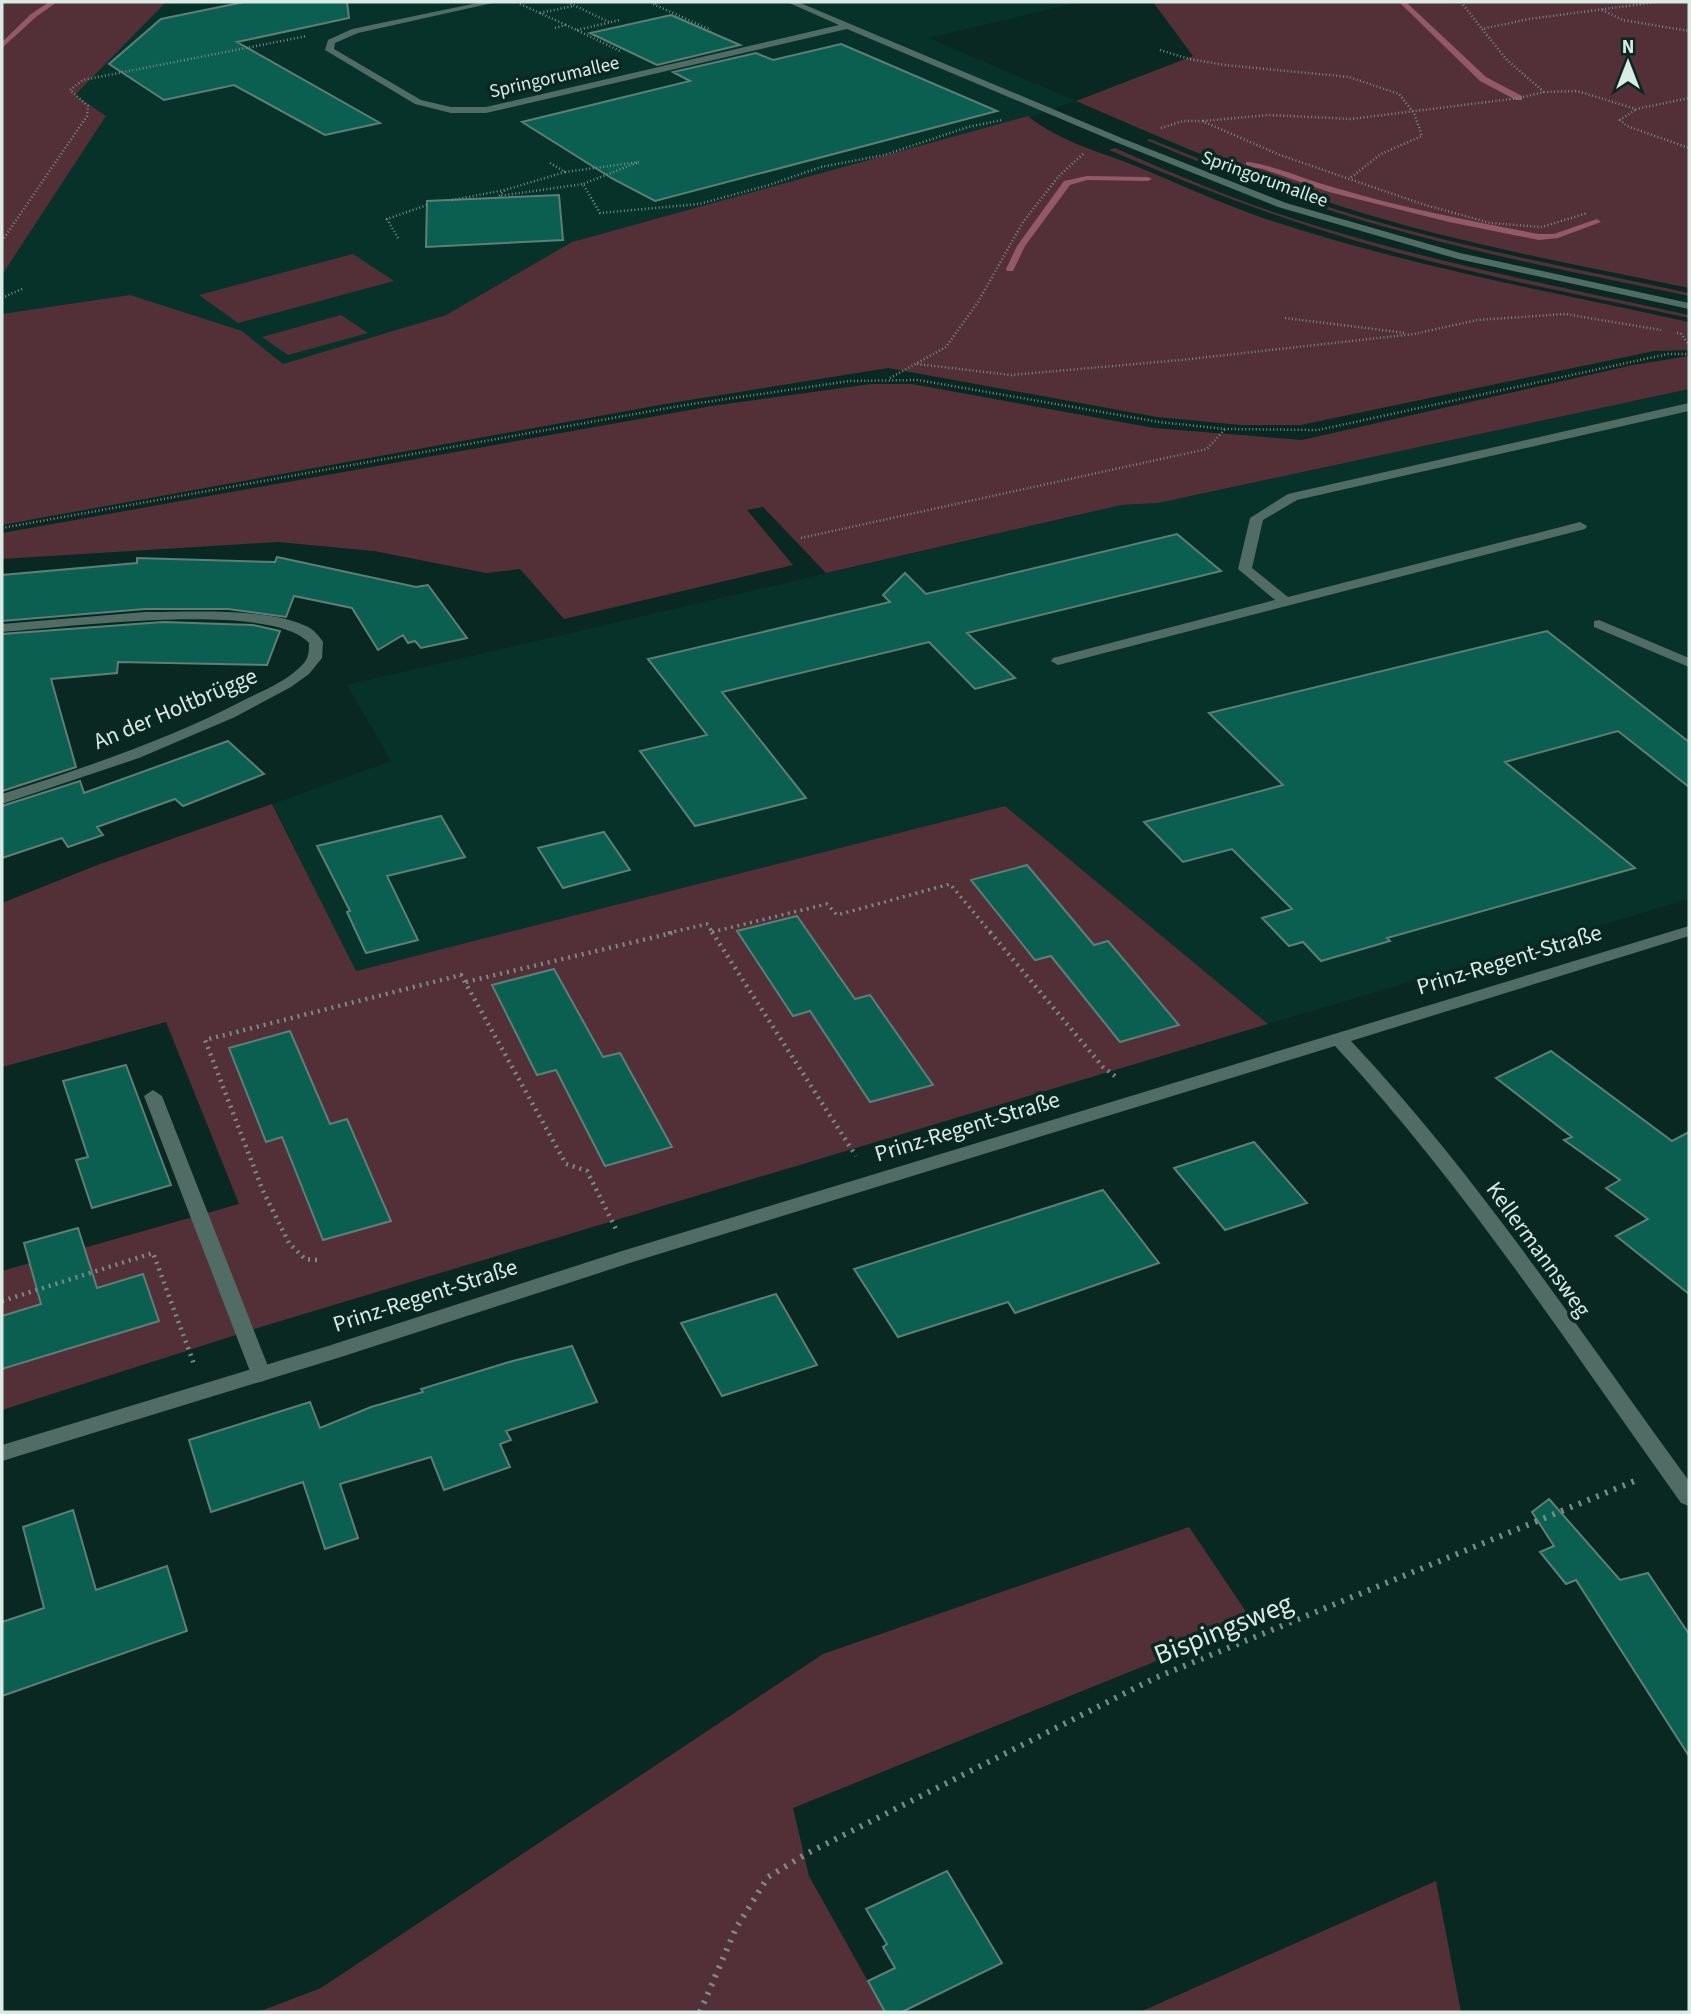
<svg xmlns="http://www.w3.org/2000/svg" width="1691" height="2014" font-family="'Source Sans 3',sans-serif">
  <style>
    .built { fill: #07322a }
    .green { fill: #532f38 }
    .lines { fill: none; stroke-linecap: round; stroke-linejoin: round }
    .stream { fill: #935968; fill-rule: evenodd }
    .building { fill: #0b5f50; stroke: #5f7e76; stroke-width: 2 }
    .path-far3 { stroke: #768d87; stroke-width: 2.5; stroke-dasharray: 1 2.5; stroke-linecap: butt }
    .path-far2 { stroke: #768d87; stroke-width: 3.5; stroke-dasharray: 2 4.5; stroke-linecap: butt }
    .path-far1 { stroke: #768d87; stroke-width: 4.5; stroke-dasharray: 2 5; stroke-linecap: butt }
    .path { stroke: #768d87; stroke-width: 6; stroke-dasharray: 2.5 7; stroke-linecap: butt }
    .service { fill: #506c64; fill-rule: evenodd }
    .minor { fill: #506c64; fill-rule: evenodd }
    .labels { text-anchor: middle; stroke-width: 7; stroke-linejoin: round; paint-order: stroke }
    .far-street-label { font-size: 19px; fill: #daeae5; stroke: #092821 }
    .street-label { font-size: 23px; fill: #daeae5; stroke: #092821 }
    .near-street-label { font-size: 28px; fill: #daeae5; stroke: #092821 }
  </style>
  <rect width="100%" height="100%" fill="#092821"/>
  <path class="built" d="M 127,2 L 1080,2 L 929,38 L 1076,101 L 1030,117 L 572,242 L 446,315 L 283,364 L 242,331 L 2,314 L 2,275 L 106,116 L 75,95 Z
    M 1689,389 L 1689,899 L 1268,1024 L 1005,806 L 355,971 L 273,804 L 391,761 L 347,685 L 1121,505 L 1158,503 Z"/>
  <path class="green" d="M 2,2 L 166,2 L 75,95 L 106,116 L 2,275 Z
    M 1153,2 L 1689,2 L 1689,288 C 1573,264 1456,243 1343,207 C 1251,177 1164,139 1076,101 L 1193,56 Z
    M 1028,116 C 1059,142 1102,152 1138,167 C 1181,185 1223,204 1266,219 C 1405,265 1547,291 1689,322 L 1689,350 L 1654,351 L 1301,425 L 1241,425 L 1157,417 L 888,368 L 665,404 L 2,525 L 2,314 L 130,295 L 242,331 L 283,364 L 446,315 L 572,242 Z
    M 1150,139 C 1212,164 1274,190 1338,210 C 1453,246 1572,268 1689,293 L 1689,296 C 1569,271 1446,248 1329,210 C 1266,190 1206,165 1146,140 Z
    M 1115,148 C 1170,172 1225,196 1282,215 C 1415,259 1553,285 1689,315 L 1689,318 C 1577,294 1463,273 1353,240 C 1269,215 1189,184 1109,150 Z
    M 353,254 L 394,281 L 238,323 L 199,295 Z
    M 341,315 L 368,333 L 288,355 L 262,337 Z
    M 1689,356 L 1689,389 L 1158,503 L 1121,505 L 826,573 L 763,507 L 747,510 L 793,565 L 564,619 L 520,569 L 486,573 L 374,551 L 278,542 L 2,559 L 2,533 L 712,406 L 871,384 L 912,384 L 1154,428 L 1302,440 L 1633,365 Z
    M 272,804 L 356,971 L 1005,806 L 1268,1024 L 264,1326 L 2,1410 L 2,1271 L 239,1204 L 166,1022 L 2,1067 L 2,903 L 100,864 Z
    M 1189,1527 L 1253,1622 L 793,1808 L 809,1876 L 885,2012 L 258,2012 L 321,1988 L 823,1654 Z
    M 1436,1881 L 1461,2012 L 1140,2012 Z"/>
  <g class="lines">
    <path class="stream" d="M 49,2 L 57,2 L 36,17 L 2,48 L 2,42 L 31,14 Z
      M 1399,2 L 1406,2 L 1486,77 L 1522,96 L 1522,100 L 1516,100 L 1480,81 Z
      M 1249,162 C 1279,167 1306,180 1336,188 C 1402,208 1471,221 1539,234 L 1554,234 L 1597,219 L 1601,222 L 1558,238 L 1539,240 L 1449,222 L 1329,192 L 1263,169 L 1246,166 L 1246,162 Z
      M 1087,176 L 1148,177 L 1152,179 L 1148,181 L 1087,180 L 1070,185 L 1025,246 L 1013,271 L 1007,271 L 1006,269 L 1017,246 L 1064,181 Z"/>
  </g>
  <path class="building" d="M 244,2 L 347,2 L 349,18 L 237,42 L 380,123 L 325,135 L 234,85 L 164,100 L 109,64 L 161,19 Z
    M 671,15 L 740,45 L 657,65 L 590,33 Z
    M 841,44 L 997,111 L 655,201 L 613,179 L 522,122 L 690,81 L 673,72 L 756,53 L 773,60 Z
    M 559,195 L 563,240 L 426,247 L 427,201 Z
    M 1177,534 L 1221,571 L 967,633 L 1015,678 L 975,689 L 929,642 L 722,692 L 806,798 L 695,826 L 640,751 L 707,735 L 648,659 L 890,602 L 883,595 L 905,573 L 926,594 Z
    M 277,557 L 416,587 L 428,585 L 467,638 L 421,648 L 415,641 L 408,643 L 403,635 L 378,650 L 352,608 L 294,596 L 286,617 L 228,609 L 145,609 L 2,621 L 2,575 L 137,563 L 137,558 L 275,562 Z
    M 163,622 L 253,625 L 280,631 L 267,665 L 118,662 L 117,673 L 51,679 L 76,767 L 2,791 L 2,634 Z
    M 1547,631 L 1689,742 L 1689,787 L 1618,731 L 1505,762 L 1635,868 L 1387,938 L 1390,941 L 1321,961 L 1303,942 L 1289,946 L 1262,918 L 1292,909 L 1232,849 L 1183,862 L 1144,822 L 1283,785 L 1209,713 Z
    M 228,741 L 264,774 L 183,806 L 175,799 L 97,827 L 103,835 L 68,847 L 62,838 L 2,858 L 2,806 L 80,781 L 84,793 Z
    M 441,816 L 465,857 L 387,876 L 418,940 L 366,953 L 347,912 L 350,911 L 317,846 Z
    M 604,832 L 630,870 L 563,888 L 538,848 Z
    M 1027,865 L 1094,945 L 1108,941 L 1179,1025 L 1120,1042 L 1051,956 L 1035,960 L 971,880 Z
    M 797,916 L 855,999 L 870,995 L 933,1085 L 870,1102 L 810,1011 L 793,1016 L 737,931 Z
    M 554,969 L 603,1057 L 620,1053 L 672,1147 L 605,1166 L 556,1070 L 537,1075 L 492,985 Z
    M 290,1031 L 330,1124 L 347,1119 L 391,1221 L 323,1240 L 282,1137 L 266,1142 L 229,1048 Z
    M 1551,1051 L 1672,1141 L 1689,1132 L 1689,1294 L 1616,1236 L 1648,1219 L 1606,1188 L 1620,1180 L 1564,1140 L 1572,1137 L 1496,1078 Z
    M 126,1065 L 171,1185 L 92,1208 L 76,1160 L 88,1157 L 63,1081 Z
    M 1254,1142 L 1307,1203 L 1225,1230 L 1174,1168 Z
    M 1103,1190 L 1159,1263 L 1015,1313 L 1008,1302 L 898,1337 L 854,1269 Z
    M 78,1228 L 97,1288 L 143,1274 L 159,1321 L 2,1369 L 2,1316 L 41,1304 L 24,1243 Z
    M 776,1294 L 817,1365 L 722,1396 L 681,1323 Z
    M 572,1346 L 597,1402 L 506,1431 L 511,1440 L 500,1444 L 510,1467 L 444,1490 L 431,1457 L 340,1484 L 358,1538 L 325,1549 L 303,1482 L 211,1512 L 189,1440 L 310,1402 L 320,1428 L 371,1407 L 423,1392 L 421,1389 L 509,1362 Z
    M 1549,1499 L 1620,1580 L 1648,1573 L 1689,1634 L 1689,1756 L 1576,1580 L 1566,1584 L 1540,1552 L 1554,1546 L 1532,1512 Z
    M 73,1510 L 96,1590 L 167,1566 L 187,1631 L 2,1696 L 2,1622 L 44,1608 L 23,1527 Z
    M 947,1871 L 1002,1963 L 902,2012 L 885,2012 L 868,1981 L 895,1968 L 883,1947 L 887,1944 L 866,1909 Z"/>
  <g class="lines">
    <path class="path-far3" d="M 567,2 L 609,22
      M 663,2 L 653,4 L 711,30
      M 1419,2 L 1447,2
      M 1461,2 L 1482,29
      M 520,4 L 566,25
      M 1602,10 L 1623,20 L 1689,31
      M 540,13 L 573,6
      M 555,28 L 566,25 L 622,52
      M 577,30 L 620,20
      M 1160,50 L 1189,59 L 1225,65 L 1349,77 L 1399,94 L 1414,113 L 1422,136 L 1381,154 L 1350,178
      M 1544,92 L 1507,60 L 1482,29 L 1529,19 L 1657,2
      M 1635,110 L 1620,120 L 1627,126 L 1689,148
      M 1203,121 L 1269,115 L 1351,119 L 1519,98 L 1544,92 L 1577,91 L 1636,109 L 1689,98
      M 1161,128 L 1183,121 L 1202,121 L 1280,155 L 1422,204 L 1490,223 L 1542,227 L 1587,213
      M 550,163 L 565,172 L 505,190 L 499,196 L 583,184 L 600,213 L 699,204 L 769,185 L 821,167 L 884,155 L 968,127 L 1002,120
      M 565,172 L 639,162 L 583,184
      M 452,200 L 505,190
      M 398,238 L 387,219 L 427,205
      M 2,241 L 87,116 L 88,106 L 70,90 L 83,80 L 307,36
      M 2,298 L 24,288
      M 1285,318 L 1406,333
      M 1677,333 L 1681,334 L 1689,345
      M 917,364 L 1011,375 L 1181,360 L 1414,334 L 1477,320 L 1565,314 L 1661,330
      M 890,378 L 946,347 L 978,302 L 1023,222 L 1058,177 L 1083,154
      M 2,528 L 685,405 L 850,381 L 918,380 L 1159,422 L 1225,429 L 1318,430 L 1668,354 L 1689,354
      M 801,538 L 1207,449 L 1225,429"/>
    <path class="path-far2" d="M 712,932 L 827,904 L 837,915 L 950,884 L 991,933
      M 668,933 L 707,924 L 713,933"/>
    <path class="path-far1" d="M 712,932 L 856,1156
      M 990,932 L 1103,1067 L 1115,1076
      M 466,982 L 676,932
      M 317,1260 L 305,1259 L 289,1243 L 263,1191 L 205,1040 L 461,975 L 566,1164 L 587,1171 L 616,1229
      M 2,1301 L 153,1253 L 194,1364"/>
    <path class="path" d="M 700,2012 L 736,1928 L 768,1877 L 806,1854 L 1155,1678 L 1637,1480"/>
    <path class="service" d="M 1689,403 L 1689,411 L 1297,500 L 1263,520 L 1252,568 L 1288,597 L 1580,522 L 1587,526 L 1585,529 L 1058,665 L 1051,661 L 1053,658 L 1275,600 L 1238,569 L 1250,518 L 1288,494 Z
      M 1599,620 L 1689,658 L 1689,667 L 1594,627 L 1594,621 Z
      M 153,1090 L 162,1096 L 271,1374 L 268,1379 L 261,1382 L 254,1379 L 251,1374 L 144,1096 Z"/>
    <path class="minor" d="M 482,2 L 497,2 L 358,33 L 335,43 L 334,49 L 421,100 L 451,107 L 486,107 L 839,25 L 787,2 L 798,2 L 1124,139 L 1286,203 L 1460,253 L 1689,303 L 1689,309 L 1458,259 L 1278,207 L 1118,143 L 847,29 L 486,113 L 451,113 L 415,104 L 325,50 L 328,40 L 352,29 Z
      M 145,612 C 189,612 269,607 308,627 C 314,630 319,636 323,642 L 322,658 L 309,674 L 291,687 L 235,717 L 139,758 L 2,804 L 2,794 C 87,767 171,739 250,697 C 269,688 290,679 304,663 C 309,657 309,650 309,643 C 270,600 61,628 2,632 L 2,624 Z
      M 1689,926 L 1689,936 L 1351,1041 C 1477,1175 1580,1332 1689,1481 L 1689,1506 L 1681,1503 C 1570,1348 1465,1186 1335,1046 L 636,1261 L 341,1357 L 2,1461 L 2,1445 L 328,1346 L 622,1251 Z"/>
  </g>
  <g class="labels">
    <g class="far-street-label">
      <text transform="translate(554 76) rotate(-13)" y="7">Springorumallee</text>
      <text transform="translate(1265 178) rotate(20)" y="7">Springorumallee</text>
    </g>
    <g class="street-label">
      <text transform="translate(175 708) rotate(-23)" y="8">An der Holtbrügge</text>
      <text transform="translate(1509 959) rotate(-17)" y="8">Prinz-Regent-Straße</text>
      <text transform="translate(967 1126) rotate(-17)" y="8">Prinz-Regent-Straße</text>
      <text transform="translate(1539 1249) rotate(54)" y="8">Kellermannsweg</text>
      <text transform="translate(425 1295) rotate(-18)" y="8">Prinz-Regent-Straße</text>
    </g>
    <g class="near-street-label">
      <text transform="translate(1223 1628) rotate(-22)" y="10">Bispingsweg</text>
    </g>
  </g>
  <rect width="1691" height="2014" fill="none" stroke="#daeae5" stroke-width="7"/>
  <g transform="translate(1628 63)" stroke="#092821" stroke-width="5" paint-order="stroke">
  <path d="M0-5L12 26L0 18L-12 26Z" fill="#daeae5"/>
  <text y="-10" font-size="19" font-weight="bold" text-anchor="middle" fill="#daeae5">N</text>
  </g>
</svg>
